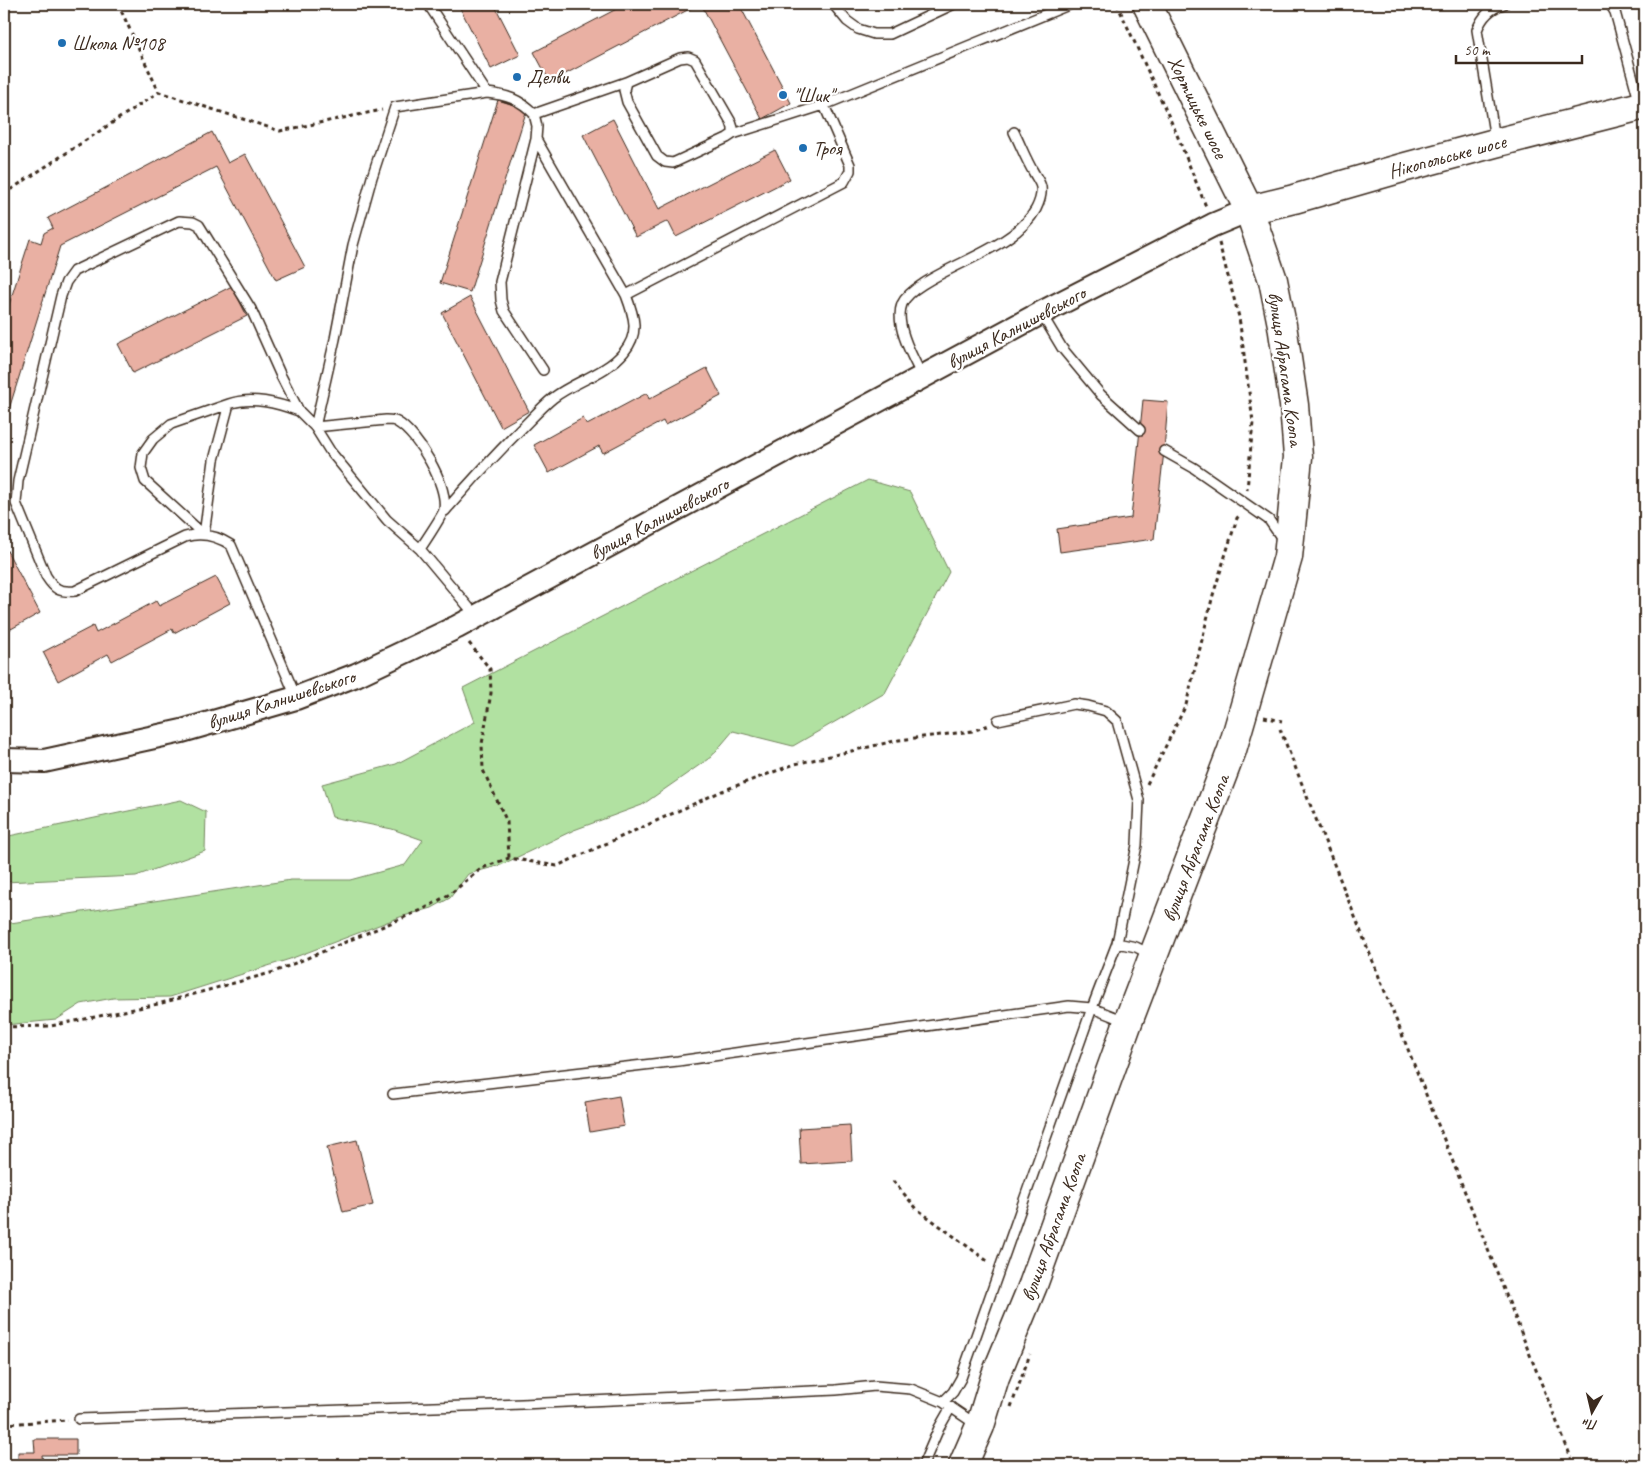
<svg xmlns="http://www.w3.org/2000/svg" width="1649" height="1469" font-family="Caveat,sans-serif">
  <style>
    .green { fill: #b1e1a1; stroke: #768660 }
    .building { fill: #e9b0a3; stroke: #3b2a1e }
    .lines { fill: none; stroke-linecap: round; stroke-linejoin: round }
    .service-casing { stroke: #3b2a1e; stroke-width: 12 }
    .tertiary-casing { stroke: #3b2a1e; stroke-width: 26 }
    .primary-casing { stroke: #3b2a1e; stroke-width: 31 }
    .path { stroke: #3b2a1e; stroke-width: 3; stroke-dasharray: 4 4; stroke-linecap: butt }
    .service { stroke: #fff; stroke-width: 9 }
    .tertiary { stroke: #fff; stroke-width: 22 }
    .primary { stroke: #fff; stroke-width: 28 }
    .poi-dot { fill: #1f6fb2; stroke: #fff; stroke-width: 2 }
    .labels { text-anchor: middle; stroke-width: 4.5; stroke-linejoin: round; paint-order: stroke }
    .poi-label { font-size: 20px; fill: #3b2a1e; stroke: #fff; text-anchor: start }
    .street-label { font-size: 20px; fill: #3b2a1e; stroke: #fff }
  </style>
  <rect width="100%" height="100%" fill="#fff"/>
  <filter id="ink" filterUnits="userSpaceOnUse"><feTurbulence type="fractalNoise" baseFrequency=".02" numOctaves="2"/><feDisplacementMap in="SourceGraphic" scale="10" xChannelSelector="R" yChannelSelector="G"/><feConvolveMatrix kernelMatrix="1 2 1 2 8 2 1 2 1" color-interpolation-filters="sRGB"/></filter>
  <g filter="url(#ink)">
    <path class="green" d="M 868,480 L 910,492 L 949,572 L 885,693 L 793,746 L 733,731 L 711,757 L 642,805 L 574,830 L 501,865 L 468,874 L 450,898 L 432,908 L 400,917 L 290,959 L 170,997 L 113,998 L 81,1004 L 56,1020 L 4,1025 L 4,924 L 291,880 L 350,880 L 405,865 L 423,840 L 392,829 L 332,817 L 322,784 L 396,764 L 475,722 L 463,688 Z
      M 181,800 L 206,812 L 205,851 L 136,876 L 4,882 L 4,837 Z"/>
    <path class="building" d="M 458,4 L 494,4 L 520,55 L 491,69 Z
      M 626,4 L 699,4 L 550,82 L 534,52 Z
      M 701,4 L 739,4 L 791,103 L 762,119 Z
      M 498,100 L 527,109 L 470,292 L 440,283 Z
      M 613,119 L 659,209 L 775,150 L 790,179 L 676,237 L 668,221 L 636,237 L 583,135 Z
      M 212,132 L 228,163 L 245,154 L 305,267 L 276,280 L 216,167 L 60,246 L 4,425 L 4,320 L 30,239 L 41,243 L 44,233 L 53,228 L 48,218 Z
      M 232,286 L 247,316 L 133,373 L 118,344 Z
      M 470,297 L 529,411 L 501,427 L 442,313 Z
      M 707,368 L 721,396 L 665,425 L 663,421 L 603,453 L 599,446 L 549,473 L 534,445 L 583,418 L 587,425 L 647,393 L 649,399 Z
      M 1143,400 L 1168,402 L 1164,451 L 1154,539 L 1060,552 L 1057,529 L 1131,518 Z
      M 4,545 L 40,613 L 11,629 L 4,615 Z
      M 216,577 L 230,603 L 174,633 L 172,629 L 112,661 L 108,654 L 58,681 L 43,652 L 93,626 L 96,633 L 156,601 L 159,606 Z
      M 619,1096 L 624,1126 L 590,1132 L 585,1102 Z
      M 850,1125 L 852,1161 L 801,1164 L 799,1128 Z
      M 357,1140 L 373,1205 L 343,1212 L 327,1147 Z
      M 34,1439 L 76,1439 L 76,1455 L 42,1455 L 43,1465 L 18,1465 L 18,1452 L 35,1452 Z"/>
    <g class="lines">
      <defs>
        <path id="service" d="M 428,4 L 487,93 C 506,95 520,99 534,114
          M 833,4 L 847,21 L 858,29 L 874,34 L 890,34 L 954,4
          M 1610,4 L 1615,12 L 1640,104
          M 626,82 L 680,58 L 688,57 L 695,60 L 731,122 L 733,128 L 733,134
          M 1495,139 L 1477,30 C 1482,17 1490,8 1504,4
          M 626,295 L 844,182 L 850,171 L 850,165 L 824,105
          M 1041,313 L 1062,348 L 1101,395 L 1140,430
          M 543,370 L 504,311 L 501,300 L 500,282 L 536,139 L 537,126 L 534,114 L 626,82 L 624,90 L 627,102 L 657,156 L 665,162 L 673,163 L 727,138 L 733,134 L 824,105 L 1071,4
          M 922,376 C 913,358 894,325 902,304 C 906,295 915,289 923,284 C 958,261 1016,245 1036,209 C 1039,203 1042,194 1041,187 C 1040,182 1036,177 1034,173 C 1026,160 1021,146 1014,132
          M 229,404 L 214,460 L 204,535 L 145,481 L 141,468 L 143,453 L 153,439 L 171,424 L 229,404 C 252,396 277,403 299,411
          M 1164,451 L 1194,468 L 1269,520 L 1283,540
          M 445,511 C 470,482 496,454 523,427 C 533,417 543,406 553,398 C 575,381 606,374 624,352 C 640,333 634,316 626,295 L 536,139
          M 420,549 C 424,543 444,513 444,509 C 448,485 418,434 397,422 C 394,420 390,420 386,420 L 315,427 L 335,339 L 353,245 L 372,177 L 395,107 L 487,93
          M 296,697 L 231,545 C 217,536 201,532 185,537 L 75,591 C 59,592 55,590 46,576 L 16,503 L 18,481 L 61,296 L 66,282 L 74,271 L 179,221 L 193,222 L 199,225 L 251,309 L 281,376 L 299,411 L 315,427 L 330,451 L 387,520 L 420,549 L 476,616
          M 998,720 L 1074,704 L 1088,706 L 1106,711 L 1117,721 L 1139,800 L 1137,845 L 1117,943 L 1136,947 L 1150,954
          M 393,1094 L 678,1061 L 1069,1006 L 1092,1008 L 1125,1021
          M 943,1402 L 953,1392 L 961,1378 L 1092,1008 L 1117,943
          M 79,1419 L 522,1404 L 836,1390 L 875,1386 L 911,1389 L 943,1402 L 977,1425
          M 923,1465 L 939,1428 L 951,1407"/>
        <path id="tertiary" d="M 4,760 L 44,761 L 182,731 L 296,698 L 356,675 L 457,627 L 1041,313 L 1213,225 L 1249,210"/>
        <path id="primary" d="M 1249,210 L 1294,199 L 1402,168 L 1495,143 L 1645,105
          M 963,1465 L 980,1426 L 995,1377 L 1033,1285 L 1128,1022 L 1232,750 L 1288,557 L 1298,457 L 1294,405 L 1282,325 L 1273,280 L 1249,210 L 1147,4"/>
      </defs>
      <use href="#service" class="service-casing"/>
      <use href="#tertiary" class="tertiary-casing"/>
      <use href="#primary" class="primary-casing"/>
      <path class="path" d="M 118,4 L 159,92
        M 1117,4 L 1175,130 L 1207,209
        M 4,194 L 159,92 L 280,131 L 382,110
        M 1219,243 L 1239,317 L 1253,422 L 1247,490
        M 469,643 L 490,669 L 491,693 L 482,744 L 483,770 L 507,822 L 509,858
        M 1264,717 L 1282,721
        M 1280,729 L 1574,1465
        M 1147,784 L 1186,705 L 1213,595 L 1237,518 L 1240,515
        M 4,1027 L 51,1026 L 158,1004 L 274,972 L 424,909 L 450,894 L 482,868 L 509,858 L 557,866 L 722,791 L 795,764 L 899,740 L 973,731 L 989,725
        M 893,1181 L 917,1209 L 990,1263
        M 1011,1407 L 1030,1354
        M 4,1424 L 68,1420"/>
      <use href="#service" class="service"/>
      <use href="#tertiary" class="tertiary"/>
      <use href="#primary" class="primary"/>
    </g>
  </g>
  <g class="poi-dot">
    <circle cx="62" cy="43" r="5"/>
    <circle cx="517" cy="77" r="5"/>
    <circle cx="783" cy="95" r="5"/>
    <circle cx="803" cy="148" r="5"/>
  </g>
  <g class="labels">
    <g class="poi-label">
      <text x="72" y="50">Школа №108</text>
      <text x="527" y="84">Делви</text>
      <text x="793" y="102">"Шик"</text>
      <text x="813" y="155">Троя</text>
    </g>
    <g class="street-label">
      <text transform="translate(1198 107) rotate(64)" y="7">Хортицьке шосе</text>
      <text transform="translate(1447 156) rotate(-15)" y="7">Нікопольське шосе</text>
      <text transform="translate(1016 327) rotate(-28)" y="7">вулиця Калнишевського</text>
      <text transform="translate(1286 369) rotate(82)" y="7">вулиця Абрагама Коопа</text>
      <text transform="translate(659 518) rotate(-28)" y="7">вулиця Калнишевського</text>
      <text transform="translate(281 699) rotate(-18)" y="7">вулиця Калнишевського</text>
      <text transform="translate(1195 848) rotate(-69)" y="7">вулиця Абрагама Коопа</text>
      <text transform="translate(1053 1227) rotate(-70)" y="7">вулиця Абрагама Коопа</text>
    </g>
  </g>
  <rect width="1649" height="1469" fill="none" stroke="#fff" stroke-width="20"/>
  <rect x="10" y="10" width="1629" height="1449" fill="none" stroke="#3b2a1e" stroke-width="2" filter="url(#ink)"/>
  <g transform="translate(1592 1412) rotate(188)" stroke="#ffffff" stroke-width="4" paint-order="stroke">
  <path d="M0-4L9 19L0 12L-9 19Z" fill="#3b2a1e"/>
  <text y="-8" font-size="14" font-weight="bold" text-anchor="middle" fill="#3b2a1e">Пн</text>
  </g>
  <path d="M1456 55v8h126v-8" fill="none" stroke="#3b2a1e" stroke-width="2.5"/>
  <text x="1464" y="55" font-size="15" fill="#3b2a1e" stroke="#ffffff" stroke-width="4" paint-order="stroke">50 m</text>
</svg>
